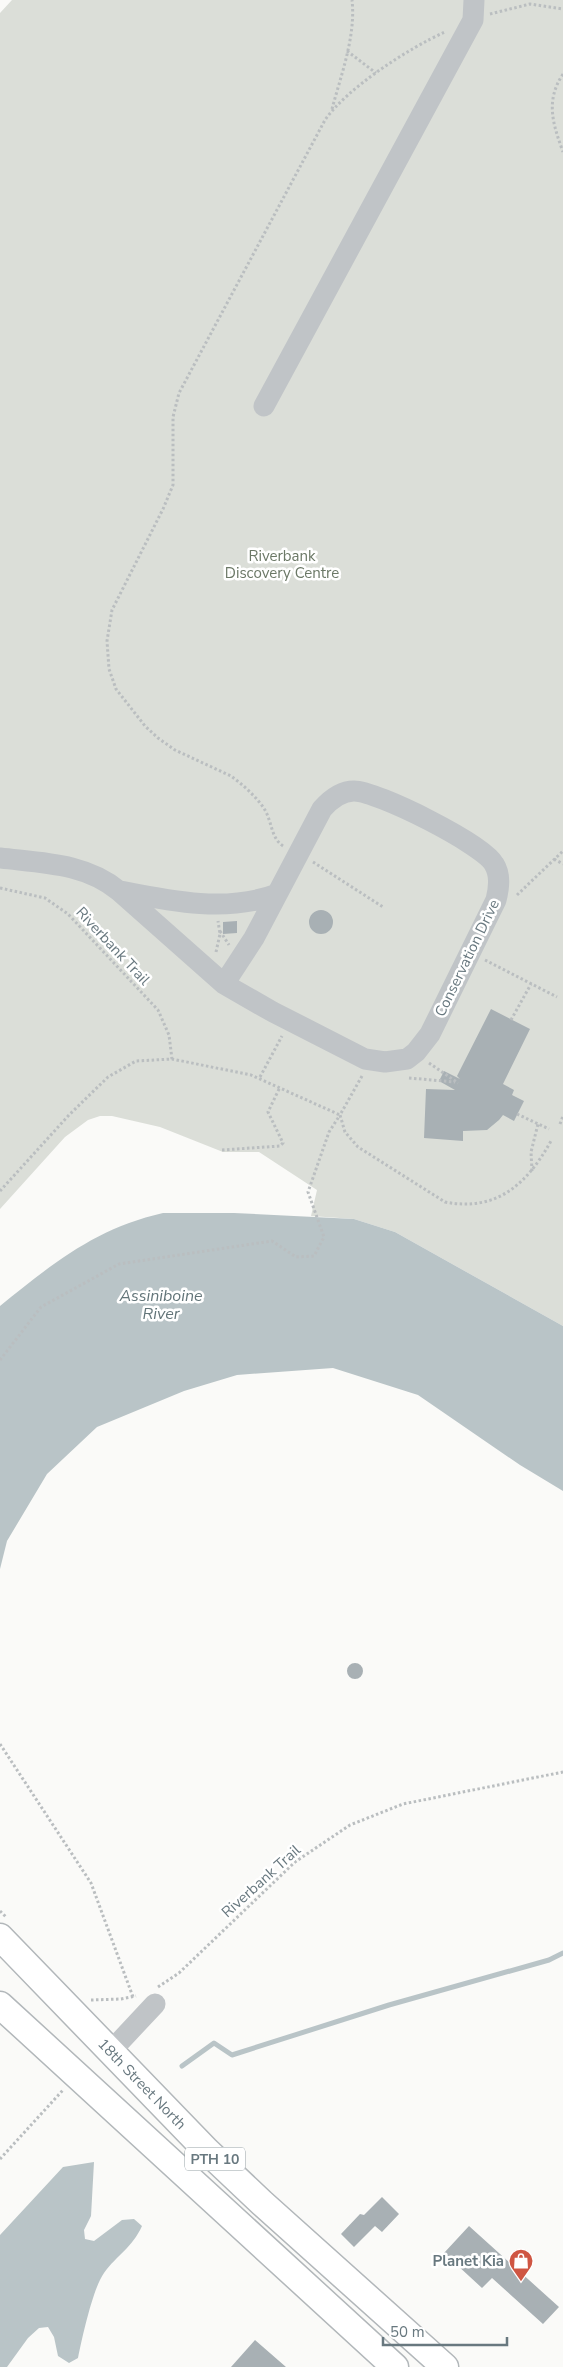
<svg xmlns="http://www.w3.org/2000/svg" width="563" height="2367" font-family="'Nunito Sans',sans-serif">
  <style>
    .green { fill: #dbded8 }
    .water { fill: #b9c4c7 }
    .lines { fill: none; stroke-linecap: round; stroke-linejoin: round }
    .stream { stroke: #b9c4c7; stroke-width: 5 }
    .building { fill: #a8b0b4 }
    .major-casing { stroke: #b2b7ba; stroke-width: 29 }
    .path { stroke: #babec0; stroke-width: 3; stroke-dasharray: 2.5 2.5; stroke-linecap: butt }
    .minor { stroke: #c0c4c7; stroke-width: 21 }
    .major { stroke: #fff; stroke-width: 26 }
    .labels { text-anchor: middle; stroke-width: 5; stroke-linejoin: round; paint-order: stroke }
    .shield { fill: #fff; stroke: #95a0a5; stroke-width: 1 }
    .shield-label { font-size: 14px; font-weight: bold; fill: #68787f }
    .park-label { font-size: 15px; fill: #6b7866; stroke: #fff }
    .street-label { font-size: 15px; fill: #68787f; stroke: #fff }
    .poi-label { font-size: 15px; font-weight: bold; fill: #68787f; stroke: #fff; text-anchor: end }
    .water-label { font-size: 16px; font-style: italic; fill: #637579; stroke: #fff }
  </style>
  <rect width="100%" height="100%" fill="#fafaf8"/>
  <path class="green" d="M 12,0 L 563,0 L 563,1326 L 395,1232 L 354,1219 L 311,1216 L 317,1190 L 259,1152 L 223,1152 L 160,1127 L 112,1116 L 100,1116 L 88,1120 L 65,1137 L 0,1209 L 0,13 Z"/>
  <path class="water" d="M 163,1213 L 234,1213 L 354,1219 L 395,1232 L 563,1326 L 563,1491 L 520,1465 L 418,1395 L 333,1368 L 237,1375 L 184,1391 L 97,1427 L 47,1474 L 7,1541 L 0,1569 L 0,1306 C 52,1264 96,1228 163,1213 Z
    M 94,2162 L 91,2216 L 84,2230 L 85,2239 L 94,2241 L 122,2220 L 134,2219 L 142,2226 C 132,2248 117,2255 104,2273 C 93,2288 82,2338 78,2358 L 69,2363 L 58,2356 L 54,2337 L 48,2327 L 39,2328 L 28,2338 L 7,2367 L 0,2367 L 0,2235 L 63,2167 Z"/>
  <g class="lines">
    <path class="stream" d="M 182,2066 L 214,2043 L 232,2055 L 389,2005 L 549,1960 L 563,1953"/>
  </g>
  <path class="building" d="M309 922a12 12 0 1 1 24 0a12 12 0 1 1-24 0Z
    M 237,921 L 237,933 L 223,934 L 223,922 Z
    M 491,1009 L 530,1029 L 503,1084 L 514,1090 L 512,1095 L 524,1101 L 514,1121 L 503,1115 L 499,1120 L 487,1130 L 463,1131 L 463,1141 L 424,1138 L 426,1089 L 455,1090 L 439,1081 L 444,1071 L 460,1079 L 457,1076 Z
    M347 1671a8 8 0 1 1 16 0a8 8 0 1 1-16 0Z
    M 382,2197 L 399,2214 L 382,2232 L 375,2226 L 354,2247 L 341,2234 L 360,2214 L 364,2215 Z
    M 469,2226 L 559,2307 L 543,2324 L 492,2278 L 482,2288 L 444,2253 Z
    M 255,2340 L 286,2367 L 231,2367 Z"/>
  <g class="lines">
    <defs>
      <path id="major" d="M 0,1937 L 207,2151 L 262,2203 L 445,2367
        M 0,2005 L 395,2367"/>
    </defs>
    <use href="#major" class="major-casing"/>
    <path class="path" d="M 490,14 L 530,4 L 563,9
      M 347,51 L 376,73
      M 563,74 C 545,101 553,124 563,152
      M 332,109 C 341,75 356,36 352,0
      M 283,846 C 271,838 272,822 265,810 C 257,797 243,785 231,776 L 175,750 L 158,738 L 145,726 L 116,689 L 109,669 L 107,641 L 112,610 L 163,509 L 173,485 L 173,417 L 179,393 L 325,120 C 347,88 409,48 445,32
      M 554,859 L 563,864
      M 313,862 L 383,907
      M 0,888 L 45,898 L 68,914 L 158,1010 L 169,1035 L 172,1059
      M 517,895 L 563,851
      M 220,931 L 229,945
      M 216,952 L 220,934 L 218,921
      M 485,960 L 557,997
      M 511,1020 L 531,984
      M 429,1063 L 458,1083
      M 362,1076 L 340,1115 L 345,1132 L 358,1147 L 445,1202 C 497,1212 527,1184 551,1141
      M 260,1077 L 282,1036
      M 409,1078 L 455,1082
      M 517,1114 L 549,1129
      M 560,1124 L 563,1116
      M 222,1150 L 280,1146 L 283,1143 L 268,1112 L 280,1087
      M 532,1171 L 531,1152 L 538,1124
      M 0,1191 L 69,1115 L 108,1077 L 136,1061 L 172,1059 L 251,1075 L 340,1115
      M 0,1360 L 41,1307 L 119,1264 L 272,1241 L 296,1257 L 314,1256 L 324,1237 L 308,1192 L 329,1132 L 340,1115
      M 0,1744 L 91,1883 L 133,1997
      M 0,1911 L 6,1917
      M 158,1987 L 179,1973 L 295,1862 L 350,1825 L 403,1804 L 563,1772
      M 91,2000 L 121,1999 L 136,1996
      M 0,2159 L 63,2090"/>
    <path class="minor" d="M 264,406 L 473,20 L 474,0
      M 0,858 C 42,863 85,863 119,891 L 224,984 L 273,1012 L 365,1059 L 385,1062 L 407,1059 L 416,1052 L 430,1034 L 496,900 C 499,888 501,875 494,864 C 483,844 377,791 354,791 C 340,791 330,800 322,809 L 254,938 L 224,984
      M 120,891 C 170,901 227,913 277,894
      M 111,2051 L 155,2004"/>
    <use href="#major" class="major"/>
  </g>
  <defs>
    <symbol id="shop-pin" viewBox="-11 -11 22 30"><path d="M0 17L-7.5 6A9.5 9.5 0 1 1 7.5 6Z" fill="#cf5643" stroke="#fff"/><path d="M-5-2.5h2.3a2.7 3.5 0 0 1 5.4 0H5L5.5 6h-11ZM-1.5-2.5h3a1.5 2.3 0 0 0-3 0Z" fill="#fff"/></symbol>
  </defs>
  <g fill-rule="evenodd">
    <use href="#shop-pin" x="507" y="2247" width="28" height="38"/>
  </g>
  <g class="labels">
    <rect class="shield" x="185" y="2147.5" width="60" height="23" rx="4"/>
    <g class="shield-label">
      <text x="215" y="2164">PTH 10</text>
    </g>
    <g class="park-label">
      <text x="282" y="561">Riverbank<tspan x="282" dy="17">Discovery Centre</tspan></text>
    </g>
    <g class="street-label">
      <text transform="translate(113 946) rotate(47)" y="5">Riverbank Trail</text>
      <text transform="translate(467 958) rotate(-64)" y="5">Conservation Drive</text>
      <text transform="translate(261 1881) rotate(-42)" y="5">Riverbank Trail</text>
      <text transform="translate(142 2084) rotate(46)" y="5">18th Street North</text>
    </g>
    <g class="poi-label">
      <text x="504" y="2266">Planet Kia</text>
    </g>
    <g class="water-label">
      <text x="161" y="1301">Assiniboine<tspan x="161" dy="18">River</tspan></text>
    </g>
  </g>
  <path d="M383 2337v8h124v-8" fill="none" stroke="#68787f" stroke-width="2.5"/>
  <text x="390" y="2337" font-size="15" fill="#68787f" stroke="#ffffff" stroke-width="4" paint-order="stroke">50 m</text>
</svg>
